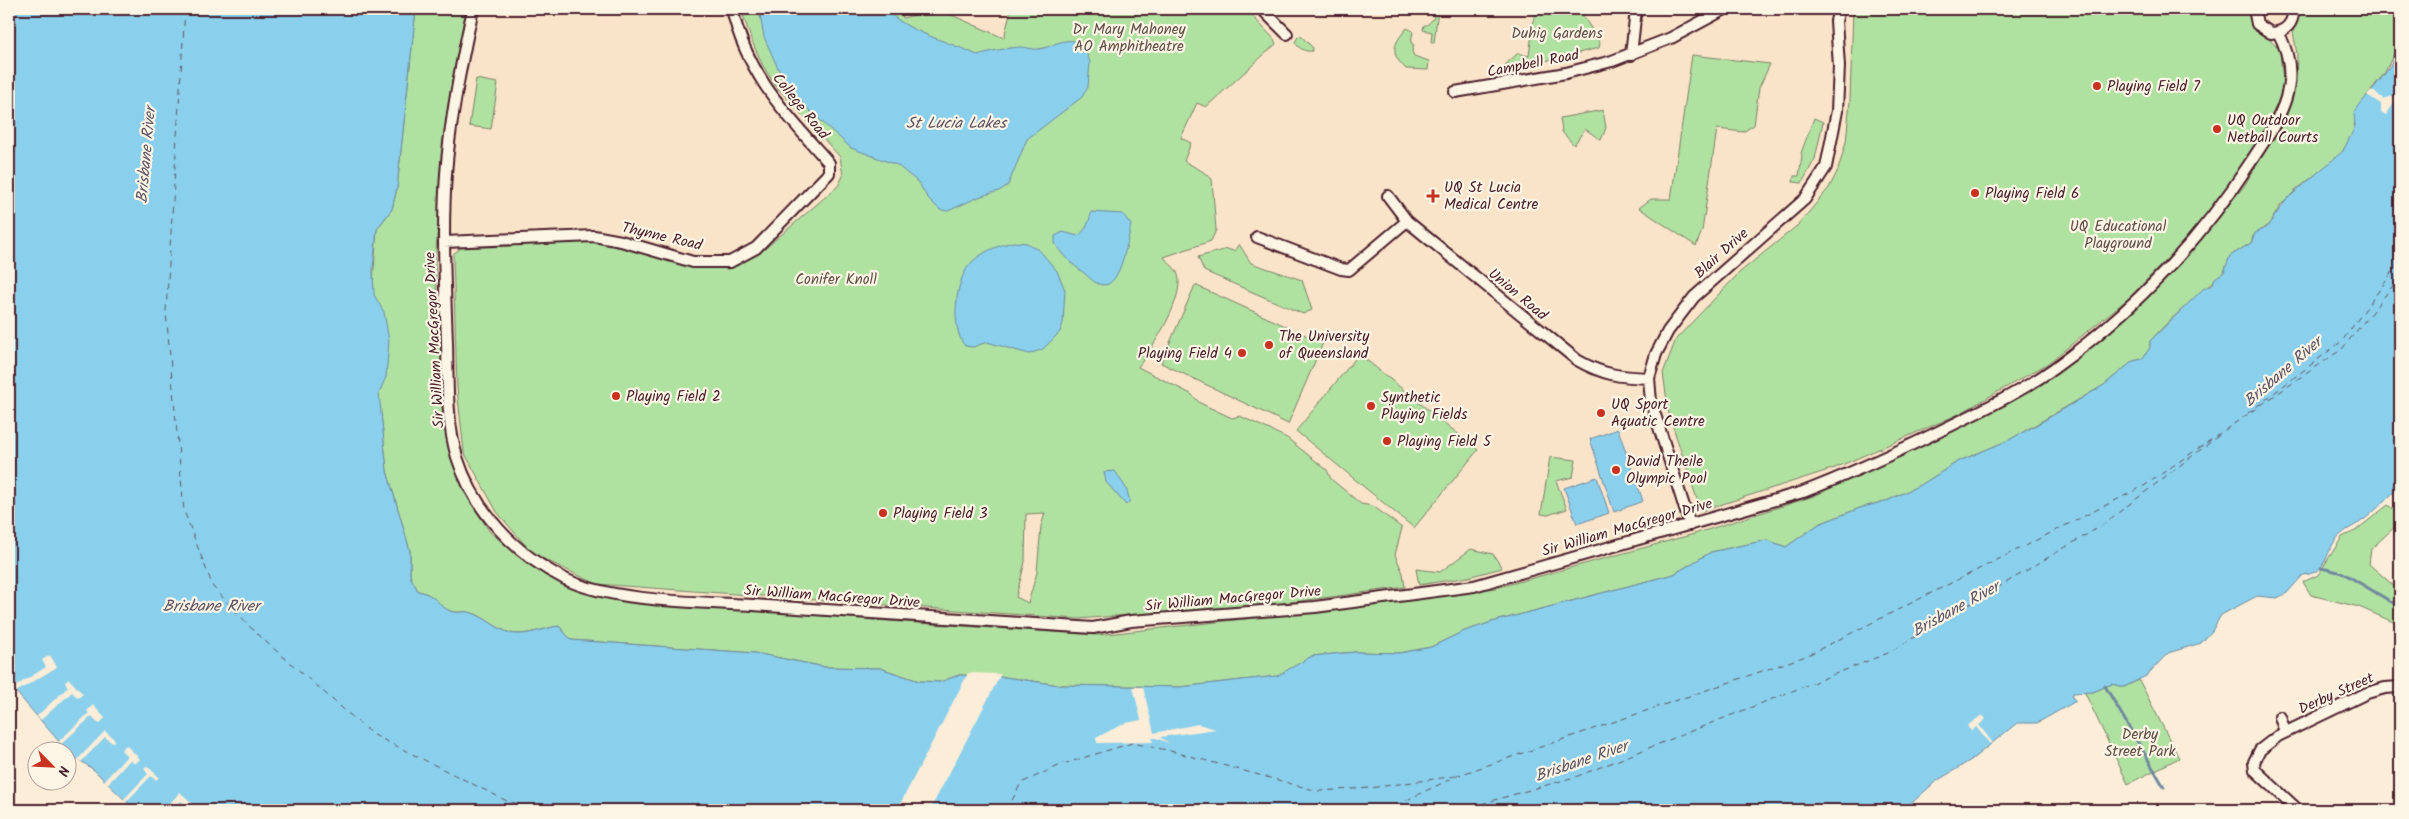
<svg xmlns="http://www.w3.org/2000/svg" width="2409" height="819" font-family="Kalam,sans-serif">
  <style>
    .built { fill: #fae4c9 }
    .green { fill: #afe1a1; stroke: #7c8066; fill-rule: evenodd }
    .water { fill: #8ad0ec; stroke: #70899f }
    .pier { fill: #fbedd8 }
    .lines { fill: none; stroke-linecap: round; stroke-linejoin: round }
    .stream { stroke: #70899f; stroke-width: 3 }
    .ferry { stroke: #5d5465; stroke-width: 1; stroke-dasharray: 6 5; stroke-linecap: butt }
    .street-casing { stroke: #4a1f2b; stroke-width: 14 }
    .street { stroke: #fcf5e5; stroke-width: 10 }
    .poi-dot { fill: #c8321e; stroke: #fcf5e5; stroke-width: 2 }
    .labels { text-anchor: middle; stroke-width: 4.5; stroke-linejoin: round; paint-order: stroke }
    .park-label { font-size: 15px; fill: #635048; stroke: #fcf5e5 }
    .street-label { font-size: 15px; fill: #4a1f2b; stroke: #fcf5e5 }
    .poi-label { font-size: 15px; fill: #4a1f2b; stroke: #fcf5e5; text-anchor: start }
    .water-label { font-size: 16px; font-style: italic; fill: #5d5465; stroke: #fcf5e5 }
  </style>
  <rect width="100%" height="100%" fill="#fbedd8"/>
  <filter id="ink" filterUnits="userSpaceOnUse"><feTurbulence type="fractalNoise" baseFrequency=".02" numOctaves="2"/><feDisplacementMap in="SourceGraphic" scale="10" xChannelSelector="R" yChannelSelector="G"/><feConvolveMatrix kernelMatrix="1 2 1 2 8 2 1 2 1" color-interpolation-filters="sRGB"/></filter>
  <g filter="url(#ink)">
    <path class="built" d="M 416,9 L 2400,9 L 2400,46 L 2104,385 L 2009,440 L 1180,687 L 1111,687 L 509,633 L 373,269 L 415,28 Z"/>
    <path class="green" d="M 416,9 L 466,9 L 447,111 L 435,263 L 445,407 L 451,456 L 464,492 L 490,532 L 528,564 L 564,583 L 598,596 L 873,620 L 1097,635 L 1336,609 L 1496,588 L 1694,534 L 1814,496 L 1994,410 L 2071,361 L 2136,307 L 2194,248 L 2244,186 L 2285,119 L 2296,84 L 2297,54 L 2293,32 L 2298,9 L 2400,9 L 2400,46 L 2396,49 L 2384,74 L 2367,95 L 2354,125 L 2355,130 L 2341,154 L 2295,191 L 2281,205 L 2269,224 L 2253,236 L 2251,243 L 2230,256 L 2224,272 L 2169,321 L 2150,341 L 2150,348 L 2142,359 L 2133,361 L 2104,385 L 2009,440 L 1957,462 L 1924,483 L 1889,500 L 1860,508 L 1819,524 L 1786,547 L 1767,540 L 1711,552 L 1674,574 L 1492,622 L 1462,632 L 1431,647 L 1400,653 L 1355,652 L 1312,656 L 1278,676 L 1180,687 L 1059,685 L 1005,677 L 959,675 L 940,682 L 919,681 L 880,668 L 825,667 L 755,653 L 571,640 L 559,626 C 544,628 525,637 510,633 C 497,629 485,617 472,613 C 465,610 458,614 450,611 C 437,606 437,595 418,591 L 410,576 L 410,551 L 387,471 L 381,414 L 325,461 L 375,229 L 371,269 L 373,283 L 377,229 L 392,209 L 397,188 Z
      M 741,9 L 900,9 L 903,18 L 938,9 L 1004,38 L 1011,9 L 1246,9 L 1274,39 L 1276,44 L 1206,107 L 1197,103 L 1181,138 L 1191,143 L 1184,161 L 1202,171 L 1212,179 L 1216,230 L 1211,241 L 1164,257 C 1168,262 1174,267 1177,272 C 1188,294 1152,349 1138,367 L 1191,394 L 1200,403 L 1232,418 L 1240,416 L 1287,438 L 1327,470 L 1331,479 L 1361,504 L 1373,506 L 1402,528 L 1395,555 L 1403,573 L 1405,587 L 1286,603 L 1078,619 L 597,584 L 533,554 L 497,512 L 464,452 L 457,389 L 453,254 L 465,245 L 596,241 L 686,264 L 728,269 L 767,247 L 838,186 L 843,176 L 840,157 L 775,85 L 763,66 L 751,39 ZM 1045,513 L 1041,526 L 1037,572 L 1028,603 L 1016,597 L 1025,562 L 1026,514 Z
      M 1436,9 L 1438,9 L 1434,43 L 1431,43 L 1432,32 L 1423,30 L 1424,25 L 1427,25 L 1434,18 L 1431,13 Z
      M 1535,9 L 1579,9 L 1600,43 L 1599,48 L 1516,68 L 1504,66 L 1518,53 L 1529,56 Z
      M 1853,9 L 2249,9 L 2254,25 L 2277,46 L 2280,53 L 2284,90 L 2266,131 L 2201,224 L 2129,298 L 2047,364 L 1959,414 L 1835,468 L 1701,511 L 1669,415 L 1663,373 L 1676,339 L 1740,272 L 1798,225 L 1829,188 L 1838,170 L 1846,142 L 1850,100 Z
      M 1407,28 L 1413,31 L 1411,43 L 1414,45 L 1412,51 L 1414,56 L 1429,61 L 1428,70 L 1406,69 C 1390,54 1392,45 1407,28 Z
      M 1301,36 L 1313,48 L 1312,51 C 1305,52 1299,49 1295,42 L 1298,37 Z
      M 1692,55 L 1770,64 L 1759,88 L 1754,125 L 1743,132 L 1717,129 L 1702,231 L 1696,246 L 1639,208 L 1651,199 L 1671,199 Z
      M 476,79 L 498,83 L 491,129 L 469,126 Z
      M 1603,110 L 1606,128 L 1601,140 L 1585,129 L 1574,145 L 1562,132 L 1560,118 Z
      M 1814,118 L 1823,122 L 1815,159 L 1802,183 L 1793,182 L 1794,176 L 1799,176 L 1802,155 L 1801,153 Z
      M 1239,244 L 1251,263 L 1302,280 L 1312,310 L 1303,314 L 1204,271 L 1198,257 L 1227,249 L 1234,251 Z
      M 1195,285 L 1323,343 L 1288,424 L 1161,363 Z
      M 1359,354 L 1478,450 L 1414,528 L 1296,431 Z
      M 1550,457 L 1576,460 L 1573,477 L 1556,481 L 1567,509 L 1548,515 L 1541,514 Z
      M 2388,505 L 2400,514 L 2400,522 L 2371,549 L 2369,564 L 2394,586 L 2400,587 L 2400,625 L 2359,607 L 2311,595 L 2303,582 L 2318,575 L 2342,537 L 2355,531 Z
      M 1471,549 L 1493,554 L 1502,568 L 1468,577 L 1419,585 L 1416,569 L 1440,572 Z
      M 2139,680 L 2179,758 L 2128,784 L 2084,691 L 2093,692 L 2112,684 L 2124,687 Z"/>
    <path class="water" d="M 9,9 L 416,9 L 397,188 L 392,209 L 377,229 L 373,269 L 374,295 L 384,312 L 389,341 L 386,377 L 379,393 L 387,471 L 410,551 L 410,576 L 418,591 C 437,595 437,605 450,611 C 458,614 465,610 472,613 C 485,617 497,629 510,633 C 525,637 544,628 559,626 L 571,640 L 755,653 L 825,667 L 880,668 L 919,681 L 940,682 L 959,675 L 1005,677 L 1059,685 L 1180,687 L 1277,676 L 1312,656 L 1355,652 L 1400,653 L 1431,647 L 1462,632 L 1492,622 L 1674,574 L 1711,552 L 1767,540 L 1786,547 L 1819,524 L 1860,508 L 1889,500 L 1924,483 L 1957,462 L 2009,440 L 2045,420 L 2104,385 L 2133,361 L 2142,359 L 2150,348 L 2150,341 L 2203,289 L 2212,285 L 2215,278 L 2224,272 L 2230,256 L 2251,243 L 2255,233 L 2266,228 L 2287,199 L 2343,151 L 2355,127 L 2354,113 C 2365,96 2380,83 2390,66 C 2394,58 2392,52 2400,46 L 2400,486 C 2389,497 2378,508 2366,518 C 2358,525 2347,528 2340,535 C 2324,550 2330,573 2303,575 L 2287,593 L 2277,598 L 2257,596 L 2221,615 L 2212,631 L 2201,643 L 2168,653 L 2146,676 L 2124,687 L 2112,684 L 2093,692 L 2073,693 L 2072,697 L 2076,701 L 2037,723 L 2017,723 L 1971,760 L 1935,782 L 1904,810 L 144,810 L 131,806 L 94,770 L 69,753 L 16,692 L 9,687 Z
      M 759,9 L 887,9 C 900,30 954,43 977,55 C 992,51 1005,48 1020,47 C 1027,47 1033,50 1039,49 C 1056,46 1057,39 1077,41 L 1084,48 L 1090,62 L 1088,87 L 1082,97 L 1027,139 L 1008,185 L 999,191 L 981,196 L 948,211 L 940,210 L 927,197 L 919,183 L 897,165 L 851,148 L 811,112 L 786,86 L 764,37 Z
      M 1091,212 L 1123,214 L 1131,225 C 1128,238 1121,285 1104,285 C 1096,285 1090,278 1084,273 C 1073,265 1061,255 1055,243 L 1055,236 L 1063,232 L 1078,236 C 1087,229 1089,223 1091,212 Z
      M 1014,242 L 1027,243 L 1040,251 L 1057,271 L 1065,290 L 1063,323 L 1060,332 L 1043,349 L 1029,354 L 987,342 L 973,347 L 965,346 C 950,328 955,281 970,264 C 981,252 999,245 1014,242 Z
      M 1618,429 L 1643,501 L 1614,512 L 1590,439 Z
      M 1115,471 L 1126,488 L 1130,501 L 1126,505 L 1106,482 L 1104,472 Z
      M 1597,477 L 1609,513 L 1577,524 L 1564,488 Z"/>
    <path class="pier" d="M 2371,90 L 2384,99 L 2392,96 L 2397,99 L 2386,115 L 2381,112 L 2381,104 L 2367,95 Z
      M 50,655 L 57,667 L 16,692 L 11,689 L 46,667 L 42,660 Z
      M 968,673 L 1001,674 L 930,810 L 897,810 Z
      M 69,679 L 83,694 L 78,698 L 72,692 L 41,720 L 37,716 L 68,687 L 65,682 Z
      M 1133,687 L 1143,687 L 1154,733 L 1198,724 L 1216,729 L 1160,737 L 1169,743 L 1156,738 L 1152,738 L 1153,742 L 1097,743 L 1096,738 L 1111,730 L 1126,723 L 1141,720 Z
      M 93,705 L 105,718 L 99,724 L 92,716 L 61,744 L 59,741 L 89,713 L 87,711 Z
      M 1982,715 L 1986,719 L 1979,725 L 1992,742 L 1990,744 L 1976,727 L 1971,731 L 1967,726 Z
      M 105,731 L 115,740 L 112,743 L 105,737 L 81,762 L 78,759 Z
      M 126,745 L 140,759 L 135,764 L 130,760 L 108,784 L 104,781 L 127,756 L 121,750 Z
      M 147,766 L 159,777 L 156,780 L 151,776 L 126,802 L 124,799 L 148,774 L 144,769 Z
      M 180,792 L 193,804 L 189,809 L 181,801 L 172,810 L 164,810 Z"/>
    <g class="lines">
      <path class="stream" d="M 2321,568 L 2343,573 L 2400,607
        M 2105,686 L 2164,787"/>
      <path class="ferry" d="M 185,9 L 166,312 L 184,511 L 213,587 L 257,634 L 372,734 L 507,801 L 540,810
        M 2248,413 L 2342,341 L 2400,262
        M 1007,810 L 1021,783 L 1063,764 L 1132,743 L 1167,750 L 1318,791 L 1370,788 L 1456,776
        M 1386,810 L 1459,775 L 1806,656 L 2144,486 L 2342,349 L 2400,277
        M 1460,810 L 1578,776 L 1888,653 L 2101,526 L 2221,434"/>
      <defs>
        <path id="street" d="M 473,9 C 461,63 450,119 446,174 C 442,230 445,286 447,342 C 448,379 446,421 457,457 C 474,511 515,554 565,579 C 612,602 699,602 753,605 C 866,613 979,621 1093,628 L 1131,621 L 1315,607 L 1474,586 L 1803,492 C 1851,474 1897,452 1944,429 C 1980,411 2019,393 2053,369 C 2131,313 2198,243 2250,163 C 2278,121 2306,83 2278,32
          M 1262,9 L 1287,34
          M 2254,9 L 2257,24 L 2271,33 C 2286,32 2294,23 2293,9
          M 1631,55 L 1636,9
          M 1455,92 L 1566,73 L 1612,61 L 1671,38 L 1725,9
          M 1388,196 L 1407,221 L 1577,360 C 1603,375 1620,377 1649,378
          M 1257,237 L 1341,269 L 1349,270 L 1407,221
          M 444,242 L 594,236 L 621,241 L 693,262 L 730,262 L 756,248 L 829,173 L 829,163 C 786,114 747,75 732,9
          M 1690,525 L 1651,402 L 1649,378 L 1656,354 L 1668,331 L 1694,297 L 1805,199 L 1826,167 L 1837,111 L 1839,66 L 1836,21 L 1839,9
          M 2280,717 L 2285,732
          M 2298,810 L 2255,770 L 2254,762 L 2260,750 L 2278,736 L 2367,693 L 2385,688 L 2400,687"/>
      </defs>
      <use href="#street" class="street-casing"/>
      <use href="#street" class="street"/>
    </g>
  </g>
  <g class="poi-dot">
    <circle cx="2097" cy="86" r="5"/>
    <circle cx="2217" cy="129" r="5"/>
    <circle cx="1975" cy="193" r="5"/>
    <path d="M1430.5 188.5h5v5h5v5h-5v5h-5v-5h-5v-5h5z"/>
    <circle cx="1269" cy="345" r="5"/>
    <circle cx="1242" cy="353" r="5"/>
    <circle cx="616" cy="396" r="5"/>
    <circle cx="1371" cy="406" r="5"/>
    <circle cx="1601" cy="413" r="5"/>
    <circle cx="1387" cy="441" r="5"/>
    <circle cx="1616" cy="470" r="5"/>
    <circle cx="883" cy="513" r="5"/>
  </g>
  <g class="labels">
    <g class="park-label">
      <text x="1129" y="34">Dr Mary Mahoney<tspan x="1129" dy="17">AO Amphitheatre</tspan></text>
      <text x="1557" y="38">Duhig Gardens</text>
      <text x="2118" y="231">UQ Educational<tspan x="2118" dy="17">Playground</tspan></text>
      <text x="836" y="284">Conifer Knoll</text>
      <text x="2140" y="739">Derby<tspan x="2140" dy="17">Street Park</tspan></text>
    </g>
    <g class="street-label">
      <text transform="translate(1533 63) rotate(-11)" y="5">Campbell Road</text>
      <text transform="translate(801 106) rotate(51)" y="5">College Road</text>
      <text transform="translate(662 236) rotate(13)" y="5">Thynne Road</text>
      <text transform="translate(1721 253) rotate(-42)" y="5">Blair Drive</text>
      <text transform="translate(1518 294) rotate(40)" y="5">Union Road</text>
      <text transform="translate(434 340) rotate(-93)" y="5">Sir William MacGregor Drive</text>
      <text transform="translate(1627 527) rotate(-16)" y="5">Sir William MacGregor Drive</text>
      <text transform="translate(832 596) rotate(4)" y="5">Sir William MacGregor Drive</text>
      <text transform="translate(1233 598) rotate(-5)" y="5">Sir William MacGregor Drive</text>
      <text transform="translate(2336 693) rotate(-24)" y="5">Derby Street</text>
    </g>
    <g class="poi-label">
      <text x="2107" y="91">Playing Field 7</text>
      <text x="2227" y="125">UQ Outdoor<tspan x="2227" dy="17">Netball Courts</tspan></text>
      <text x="1444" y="192">UQ St Lucia<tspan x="1444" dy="17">Medical Centre</tspan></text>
      <text x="1985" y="198">Playing Field 6</text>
      <text x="1279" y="341">The University<tspan x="1279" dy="17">of Queensland</tspan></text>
      <text x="1232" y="358" text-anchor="end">Playing Field 4</text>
      <text x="626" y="401">Playing Field 2</text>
      <text x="1381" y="402">Synthetic<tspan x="1381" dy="17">Playing Fields</tspan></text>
      <text x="1611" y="409">UQ Sport<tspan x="1611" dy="17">Aquatic Centre</tspan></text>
      <text x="1397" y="446">Playing Field 5</text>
      <text x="1626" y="466">David Theile<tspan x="1626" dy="17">Olympic Pool</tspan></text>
      <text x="893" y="518">Playing Field 3</text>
    </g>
    <g class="water-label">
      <text x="956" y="128">St Lucia Lakes</text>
      <text transform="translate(145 155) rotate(-85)" y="6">Brisbane River</text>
      <text transform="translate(2282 371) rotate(-41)" y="6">Brisbane River</text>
      <text x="211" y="611">Brisbane River</text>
      <text transform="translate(1955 608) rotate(-29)" y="6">Brisbane River</text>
      <text transform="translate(1581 760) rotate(-19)" y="6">Brisbane River</text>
    </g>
  </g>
  <rect width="2409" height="819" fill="none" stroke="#fcf5e5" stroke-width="30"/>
  <rect x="15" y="15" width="2379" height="789" fill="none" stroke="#4a1f2b" stroke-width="2" filter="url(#ink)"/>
  <g transform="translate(52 766) rotate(114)"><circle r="24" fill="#fcf5e5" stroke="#b59f9b"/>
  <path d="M0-4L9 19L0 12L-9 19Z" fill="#c8321e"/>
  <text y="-8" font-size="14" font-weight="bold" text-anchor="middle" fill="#4a1f2b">N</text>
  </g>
</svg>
